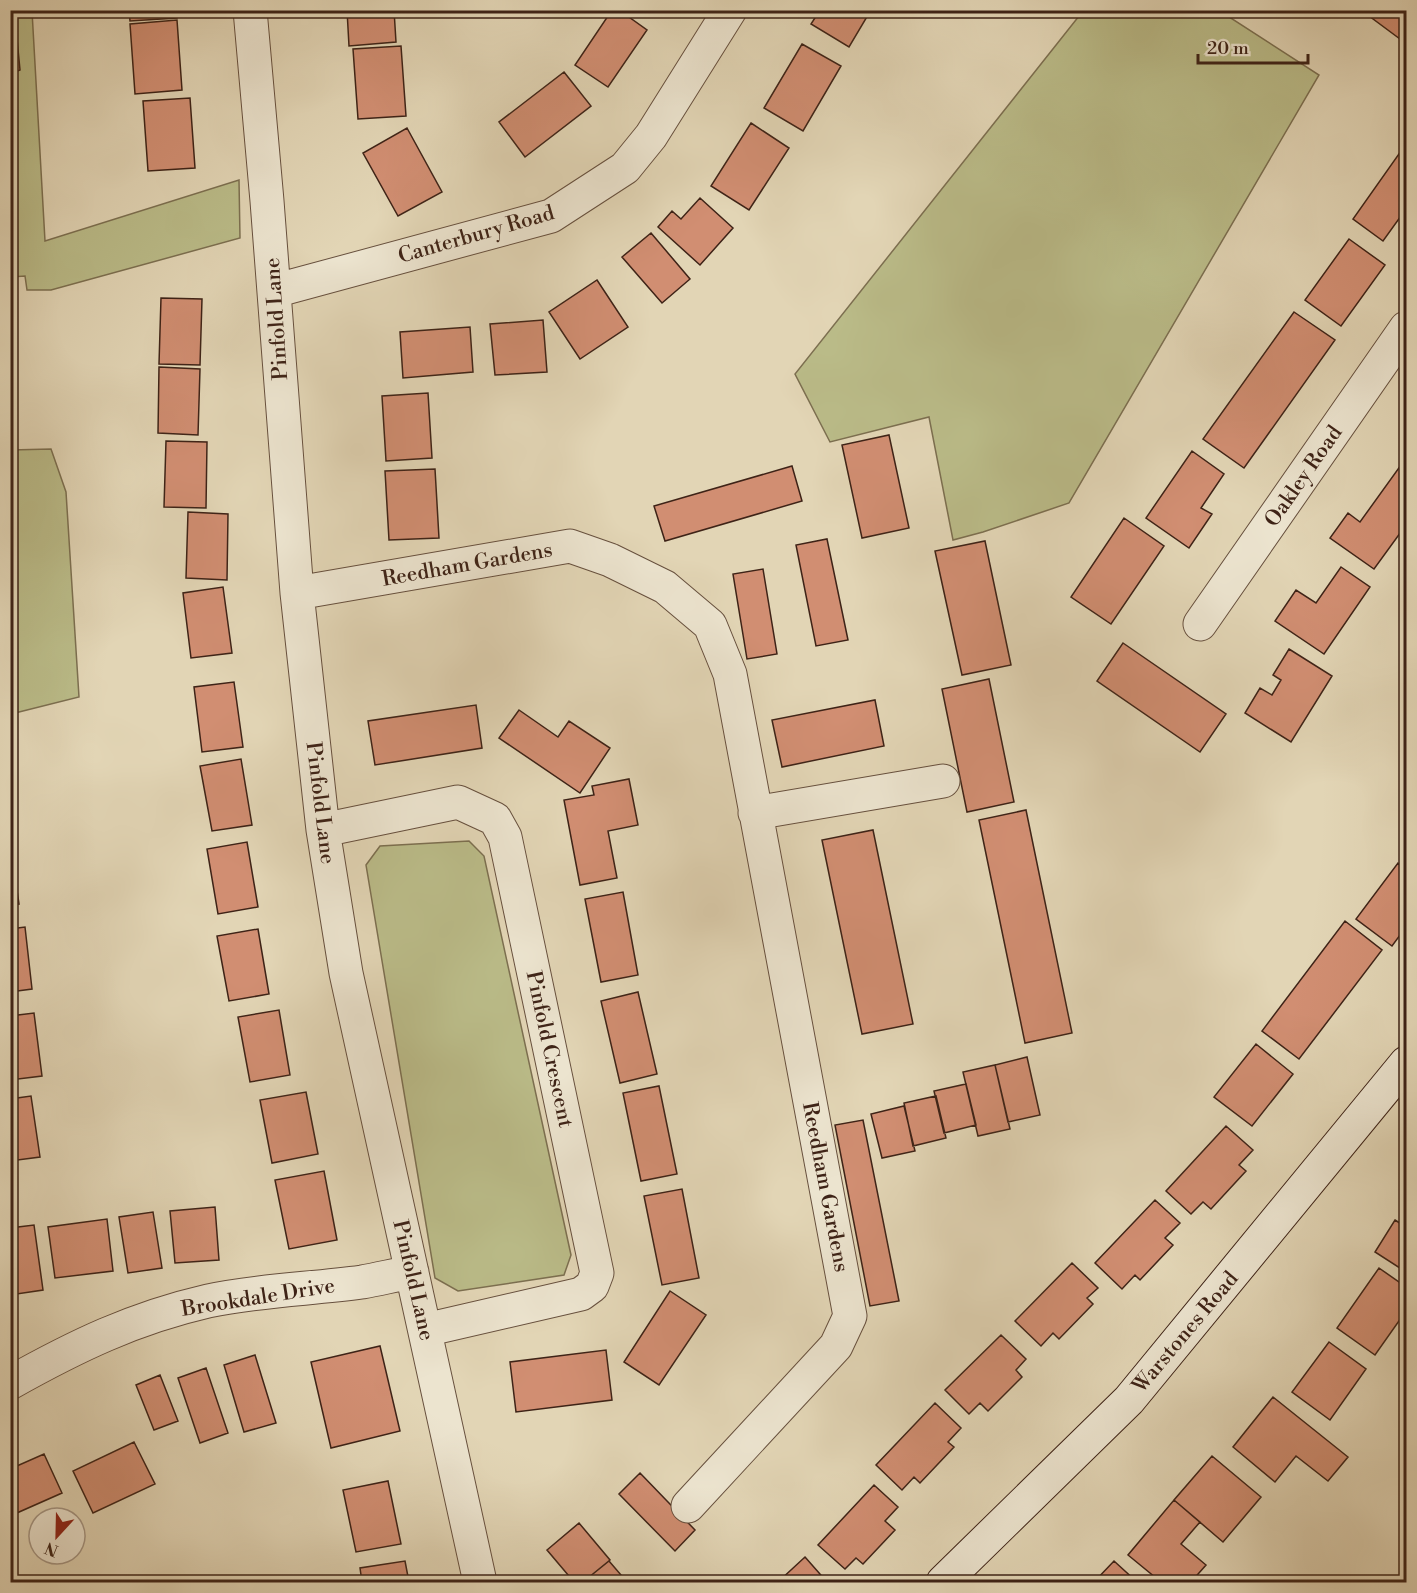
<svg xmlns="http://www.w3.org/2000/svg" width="1417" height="1593" font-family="'Libre Bodoni',serif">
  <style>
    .green { fill: #babb88; stroke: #7c6f50; stroke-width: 1.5 }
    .building { fill: #d18e72; stroke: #3e2317; stroke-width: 1.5 }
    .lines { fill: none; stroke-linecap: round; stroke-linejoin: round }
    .street-casing { stroke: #67503e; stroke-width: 35 }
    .secondary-casing { stroke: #3e2317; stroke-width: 35 }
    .street { stroke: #ece4cf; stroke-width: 33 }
    .secondary { stroke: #ece4cf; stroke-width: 33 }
    .labels { text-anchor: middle; stroke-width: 4.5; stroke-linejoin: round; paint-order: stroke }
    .street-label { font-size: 21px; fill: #3e2317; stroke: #ece4cf }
  </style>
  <rect width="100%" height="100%" fill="#e2d5b5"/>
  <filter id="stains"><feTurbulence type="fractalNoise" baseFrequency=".00333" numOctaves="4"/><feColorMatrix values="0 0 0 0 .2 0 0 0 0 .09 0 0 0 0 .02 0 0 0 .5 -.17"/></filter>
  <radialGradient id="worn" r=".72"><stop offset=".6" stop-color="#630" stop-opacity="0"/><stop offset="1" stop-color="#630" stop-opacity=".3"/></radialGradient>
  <path class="green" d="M 11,11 L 32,11 L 45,241 L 239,180 L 240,238 L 51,290 L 27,290 L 25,276 L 11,277 Z
    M 1083,11 L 1220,11 L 1319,75 L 1069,503 L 983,532 L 953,540 L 929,417 L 830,442 L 795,374 Z
    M 51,449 L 66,492 L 79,697 L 11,714 L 11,450 Z
    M 469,841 L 484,856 L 571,1255 L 564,1275 L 458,1291 L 435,1278 L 366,865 L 380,846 Z"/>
  <path class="building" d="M 129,10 L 177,10 L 177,18 L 130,21 Z
    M 347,10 L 394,10 L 396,42 L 349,46 Z
    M 612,10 L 619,10 L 647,30 L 608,87 L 575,65 Z
    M 820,10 L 871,10 L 849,47 L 811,24 Z
    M 1361,10 L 1406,10 L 1406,31 L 1400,39 Z
    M 177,20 L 182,90 L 135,94 L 130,24 Z
    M 17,39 L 20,70 L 10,74 L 10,40 Z
    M 802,44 L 841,66 L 803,131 L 764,108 Z
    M 401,46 L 406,116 L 358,119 L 353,49 Z
    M 564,72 L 591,106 L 525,157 L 499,122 Z
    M 190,98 L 195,168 L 148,171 L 143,101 Z
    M 751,123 L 789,148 L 749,210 L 711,186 Z
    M 407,128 L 442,192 L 398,216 L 363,153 Z
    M 1401,151 L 1406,155 L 1406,209 L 1383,241 L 1353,219 Z
    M 700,198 L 733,228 L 700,265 L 658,227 L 672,211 L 681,219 Z
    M 651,233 L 690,279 L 662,303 L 622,257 Z
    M 1349,239 L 1385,265 L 1341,326 L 1305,300 Z
    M 597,280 L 628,327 L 580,359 L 549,312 Z
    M 161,298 L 202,299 L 200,365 L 159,364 Z
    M 1294,312 L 1335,340 L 1244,468 L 1203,439 Z
    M 543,320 L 547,372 L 495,375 L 490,324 Z
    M 470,327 L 473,372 L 403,378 L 400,332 Z
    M 159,367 L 200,369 L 198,435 L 158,433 Z
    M 428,393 L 432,458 L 386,461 L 382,396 Z
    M 889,435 L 909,528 L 862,538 L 842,445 Z
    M 166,441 L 207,442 L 206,508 L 164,507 Z
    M 1192,451 L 1224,474 L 1201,508 L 1212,514 L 1189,548 L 1146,518 Z
    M 1406,458 L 1406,525 L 1374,569 L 1330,538 L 1348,513 L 1360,522 Z
    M 792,466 L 802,501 L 665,541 L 654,506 Z
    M 435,469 L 439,538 L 389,540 L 385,471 Z
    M 188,512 L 228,514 L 227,580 L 186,578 Z
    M 1124,518 L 1164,546 L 1111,624 L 1071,597 Z
    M 827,539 L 848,640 L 816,646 L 796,545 Z
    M 985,541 L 1011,665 L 962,675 L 935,551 Z
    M 1341,567 L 1370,587 L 1324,654 L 1275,621 L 1296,590 L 1316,603 Z
    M 763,569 L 777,654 L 747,659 L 733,574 Z
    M 223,587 L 232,653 L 191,658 L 183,593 Z
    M 1123,643 L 1226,714 L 1200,752 L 1097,681 Z
    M 1289,649 L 1332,676 L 1291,742 L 1245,713 L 1260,688 L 1272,695 L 1281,680 L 1273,675 Z
    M 989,679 L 1014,802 L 967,812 L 942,689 Z
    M 234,682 L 243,747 L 202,752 L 194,687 Z
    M 875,700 L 884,746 L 782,767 L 772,720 Z
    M 476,705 L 482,748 L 375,765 L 368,721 Z
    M 519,710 L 558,737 L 569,721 L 610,748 L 580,793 L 499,738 Z
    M 241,759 L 252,825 L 212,831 L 200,766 Z
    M 629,779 L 638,825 L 608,831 L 617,878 L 580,885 L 564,800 L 594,795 L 592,786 Z
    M 1026,810 L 1072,1033 L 1025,1043 L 979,820 Z
    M 873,830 L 913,1024 L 862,1034 L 822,840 Z
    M 10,842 L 19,904 L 10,905 Z
    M 247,842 L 258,907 L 218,914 L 207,849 Z
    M 1398,863 L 1406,869 L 1406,927 L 1392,946 L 1356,919 Z
    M 623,892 L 638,975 L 601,982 L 585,899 Z
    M 1345,921 L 1382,950 L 1299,1059 L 1262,1031 Z
    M 25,927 L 32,989 L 10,992 L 10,929 Z
    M 258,929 L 269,994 L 229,1001 L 217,936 Z
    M 638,992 L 657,1074 L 620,1083 L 601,1001 Z
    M 279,1010 L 290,1075 L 250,1082 L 238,1017 Z
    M 34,1013 L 42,1076 L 10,1080 L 10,1016 Z
    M 1256,1044 L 1293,1074 L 1252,1126 L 1214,1097 Z
    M 1027,1057 L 1040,1115 L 1008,1122 L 995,1065 Z
    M 995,1065 L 1010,1129 L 978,1136 L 963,1072 Z
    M 966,1084 L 976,1125 L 944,1133 L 934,1091 Z
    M 659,1086 L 677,1174 L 641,1181 L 623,1093 Z
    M 306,1092 L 318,1154 L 272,1163 L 260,1100 Z
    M 31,1096 L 40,1157 L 10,1161 L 10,1099 Z
    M 936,1096 L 946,1138 L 913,1146 L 904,1103 Z
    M 904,1106 L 915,1151 L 882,1158 L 871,1114 Z
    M 863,1120 L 899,1301 L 870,1306 L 835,1125 Z
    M 1226,1126 L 1253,1150 L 1239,1165 L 1246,1171 L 1211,1209 L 1203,1202 L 1191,1214 L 1166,1191 Z
    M 324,1171 L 337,1240 L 289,1249 L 275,1180 Z
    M 682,1189 L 699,1278 L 662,1285 L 644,1196 Z
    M 1155,1200 L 1180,1223 L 1165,1238 L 1173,1245 L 1140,1280 L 1135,1275 L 1122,1289 L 1095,1263 Z
    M 215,1207 L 219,1260 L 175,1263 L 170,1211 Z
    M 153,1212 L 162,1268 L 128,1273 L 119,1217 Z
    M 107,1219 L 113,1271 L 55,1278 L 48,1227 Z
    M 1395,1220 L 1406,1227 L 1406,1272 L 1375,1252 Z
    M 34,1225 L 43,1290 L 10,1295 L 10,1228 Z
    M 1072,1263 L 1098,1288 L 1087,1298 L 1093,1304 L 1059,1339 L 1053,1333 L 1041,1346 L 1015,1321 Z
    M 1379,1268 L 1406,1287 L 1406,1311 L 1375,1355 L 1337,1328 Z
    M 670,1291 L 706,1315 L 659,1385 L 624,1362 Z
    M 1001,1335 L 1026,1359 L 1016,1370 L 1022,1377 L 988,1411 L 980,1403 L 969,1414 L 945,1390 Z
    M 1329,1342 L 1366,1369 L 1330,1420 L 1292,1392 Z
    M 380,1346 L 400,1431 L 331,1448 L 311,1362 Z
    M 606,1350 L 612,1400 L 516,1412 L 510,1362 Z
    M 255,1355 L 276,1423 L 244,1432 L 224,1365 Z
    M 206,1368 L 228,1433 L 200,1443 L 178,1378 Z
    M 160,1375 L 178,1421 L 154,1430 L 136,1385 Z
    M 1273,1397 L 1348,1457 L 1328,1481 L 1296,1456 L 1275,1482 L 1233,1447 Z
    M 935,1403 L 961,1428 L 948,1442 L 954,1447 L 920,1483 L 914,1477 L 902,1490 L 876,1465 Z
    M 134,1442 L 155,1484 L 93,1513 L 73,1471 Z
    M 44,1454 L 62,1493 L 10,1516 L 10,1469 Z
    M 1212,1456 L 1261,1497 L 1223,1542 L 1174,1500 Z
    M 640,1473 L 695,1530 L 675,1551 L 619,1494 Z
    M 388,1481 L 401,1544 L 356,1552 L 343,1490 Z
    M 874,1485 L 898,1507 L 885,1521 L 895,1530 L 863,1564 L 856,1558 L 845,1569 L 818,1545 Z
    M 1174,1500 L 1200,1522 L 1181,1544 L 1206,1565 L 1191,1582 L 1161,1582 L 1128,1555 Z
    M 579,1523 L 610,1560 L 583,1582 L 574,1582 L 547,1550 Z
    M 805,1557 L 827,1582 L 778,1582 Z
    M 405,1561 L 409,1582 L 362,1582 L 360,1568 Z
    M 609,1561 L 627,1582 L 583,1582 Z
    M 1114,1561 L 1137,1582 L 1094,1582 Z"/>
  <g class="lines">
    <defs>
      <path id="street" d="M 250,10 L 267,201 L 297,593 L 323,830 L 346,973 L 480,1582
        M 274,291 L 551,216 L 625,168 L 651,136 L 730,10
        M 297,593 L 570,546 L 610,560 L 665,587 L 710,625 L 730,674 L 850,1316 L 836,1346 L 688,1506
        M 1200,624 L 1406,328
        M 755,813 L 943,781
        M 323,830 L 458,802 L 495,819 L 505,837 L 597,1273 L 592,1286 L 581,1294 L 425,1330
        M 10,1383 C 76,1346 134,1318 208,1301 C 259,1290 311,1289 362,1282 C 379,1279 395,1275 412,1272"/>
      <path id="secondary" d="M 943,1582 L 1129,1400 L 1406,1063"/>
    </defs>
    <use href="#street" class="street-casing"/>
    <use href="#secondary" class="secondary-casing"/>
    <use href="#street" class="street"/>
    <use href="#secondary" class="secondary"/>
  </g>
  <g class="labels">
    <g class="street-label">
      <text transform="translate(476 234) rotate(-16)" y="7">Canterbury Road</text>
      <text transform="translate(276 319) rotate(-94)" y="7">Pinfold Lane</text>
      <text transform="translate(1303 476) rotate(-55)" y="7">Oakley Road</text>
      <text transform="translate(467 564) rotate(-10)" y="7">Reedham Gardens</text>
      <text transform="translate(321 803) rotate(83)" y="7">Pinfold Lane</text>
      <text transform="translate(550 1049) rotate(78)" y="7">Pinfold Crescent</text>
      <text transform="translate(826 1187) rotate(79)" y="7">Reedham Gardens</text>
      <text transform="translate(414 1280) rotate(77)" y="7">Pinfold Lane</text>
      <text transform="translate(258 1297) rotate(-9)" y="7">Brookdale Drive</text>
      <text transform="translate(1185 1332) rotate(-50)" y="7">Warstones Road</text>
    </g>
  </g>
  <rect width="1417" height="1593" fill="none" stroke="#e2d5b5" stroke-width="36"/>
  <rect x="12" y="12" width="1393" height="1569" fill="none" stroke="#3e2317" stroke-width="3"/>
  <rect x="18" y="18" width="1381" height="1557" fill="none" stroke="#3e2317" stroke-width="1.5"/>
  <g transform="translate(57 1536) rotate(202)"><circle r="28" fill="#ece4cf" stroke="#a69785" stroke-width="1.5"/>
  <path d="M0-4.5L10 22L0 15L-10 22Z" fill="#8f2418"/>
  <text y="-9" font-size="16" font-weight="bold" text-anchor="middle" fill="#3e2317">N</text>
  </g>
  <path d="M1198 54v9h110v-9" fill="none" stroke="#3e2317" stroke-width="3"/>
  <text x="1207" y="54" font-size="18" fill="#3e2317" stroke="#ece4cf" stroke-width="4.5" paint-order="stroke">20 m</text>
  <rect width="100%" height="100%" filter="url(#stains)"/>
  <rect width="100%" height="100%" fill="url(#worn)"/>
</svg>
